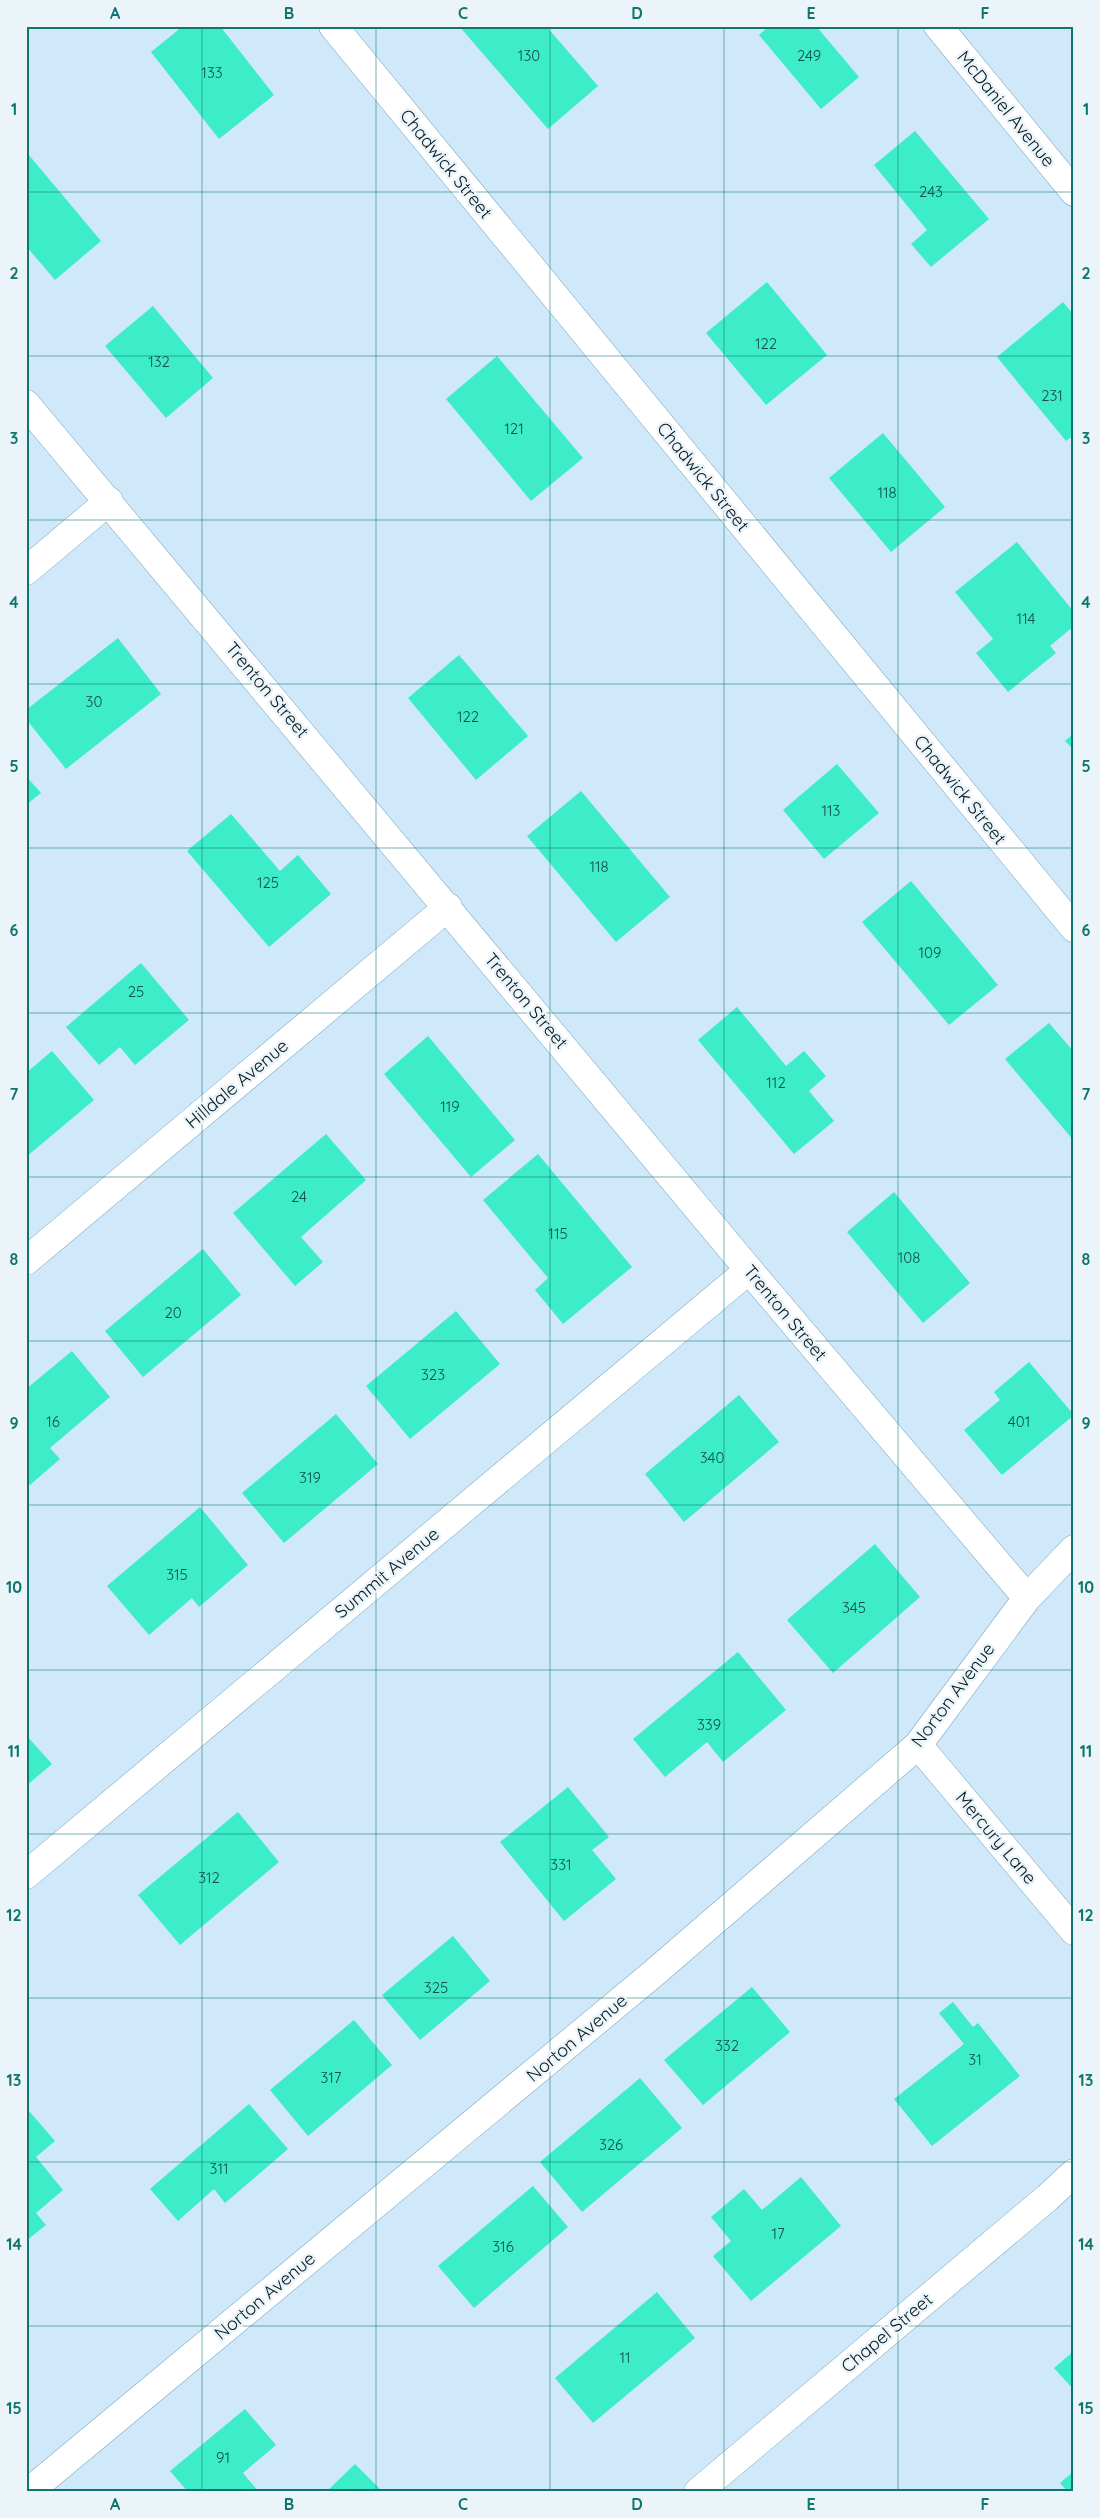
<svg xmlns="http://www.w3.org/2000/svg" width="1100" height="2518" font-family="Quicksand,sans-serif">
  <style>
    .building { fill: #3decc8 }
    .lines { fill: none; stroke-linecap: round; stroke-linejoin: round }
    .minor-casing { stroke: #7ba6c0; stroke-width: 29 }
    .minor { stroke: #fff; stroke-width: 28 }
    .grid { fill: none; stroke: #0f766e; stroke-width: 1; stroke-opacity: 0.55 }
    .labels { text-anchor: middle; stroke-width: 5; stroke-linejoin: round; paint-order: stroke }
    .number-label { font-size: 15px; fill: #144d4b }
    .street-label { font-size: 18px; fill: #071821; stroke: #ebf4f9 }
    .neatline { fill: none; stroke: #0f766e; stroke-width: 2 }
    .grid-label { font-size: 16px; text-anchor: middle; font-weight: bold; fill: #0f766e }
  </style>
  <rect width="100%" height="100%" fill="#cfe9fa"/>
  <path class="building" d="M 183,26 L 220,26 L 274,95 L 219,139 L 151,52 Z
    M 459,26 L 546,26 L 598,86 L 548,129 Z
    M 769,26 L 816,26 L 859,77 L 821,109 L 759,35 Z
    M 915,131 L 989,219 L 931,267 L 911,244 L 927,230 L 874,165 Z
    M 28,154 L 101,241 L 55,280 L 26,246 L 26,156 Z
    M 767,282 L 827,355 L 766,405 L 706,333 Z
    M 1063,302 L 1074,315 L 1074,435 L 1066,441 L 997,357 Z
    M 153,306 L 213,378 L 166,418 L 105,346 Z
    M 497,356 L 583,458 L 531,501 L 446,399 Z
    M 883,433 L 945,507 L 891,552 L 829,478 Z
    M 1017,542 L 1074,612 L 1074,626 L 1050,646 L 1056,653 L 1008,692 L 976,653 L 993,639 L 955,592 Z
    M 118,638 L 161,694 L 66,769 L 26,719 L 26,710 Z
    M 459,655 L 528,736 L 476,780 L 408,698 Z
    M 1074,733 L 1074,750 L 1065,741 Z
    M 837,764 L 879,813 L 824,859 L 783,810 Z
    M 26,776 L 41,793 L 26,805 Z
    M 581,791 L 670,897 L 616,942 L 527,836 Z
    M 231,814 L 280,871 L 298,855 L 331,894 L 269,947 L 187,851 Z
    M 911,881 L 998,985 L 949,1025 L 862,922 Z
    M 141,963 L 189,1020 L 135,1065 L 120,1047 L 99,1065 L 66,1027 Z
    M 737,1007 L 786,1066 L 804,1051 L 826,1076 L 809,1091 L 834,1121 L 794,1154 L 698,1040 Z
    M 1049,1023 L 1074,1052 L 1074,1141 L 1005,1059 Z
    M 428,1036 L 515,1140 L 471,1177 L 384,1074 Z
    M 52,1051 L 94,1100 L 26,1157 L 26,1073 Z
    M 326,1134 L 366,1180 L 301,1237 L 323,1262 L 295,1286 L 233,1213 Z
    M 538,1154 L 632,1267 L 563,1324 L 535,1290 L 548,1278 L 483,1200 Z
    M 894,1192 L 970,1283 L 923,1323 L 847,1232 Z
    M 203,1249 L 241,1295 L 143,1377 L 105,1331 Z
    M 456,1311 L 500,1364 L 410,1439 L 366,1386 Z
    M 72,1351 L 110,1397 L 50,1448 L 60,1459 L 30,1485 L 26,1481 L 26,1389 Z
    M 1029,1362 L 1074,1415 L 1002,1475 L 964,1430 L 1000,1400 L 994,1392 Z
    M 739,1395 L 779,1442 L 684,1522 L 645,1474 Z
    M 336,1414 L 378,1464 L 284,1543 L 242,1493 Z
    M 200,1507 L 248,1565 L 199,1607 L 192,1598 L 149,1635 L 107,1586 Z
    M 875,1544 L 920,1597 L 833,1673 L 787,1620 Z
    M 738,1652 L 786,1710 L 723,1762 L 707,1742 L 665,1777 L 633,1739 Z
    M 26,1735 L 52,1764 L 26,1786 Z
    M 568,1787 L 609,1837 L 592,1850 L 616,1879 L 564,1921 L 500,1842 Z
    M 238,1812 L 279,1862 L 180,1945 L 138,1895 Z
    M 453,1936 L 490,1981 L 420,2040 L 382,1995 Z
    M 752,1987 L 790,2032 L 703,2105 L 664,2060 Z
    M 953,2002 L 973,2027 L 978,2023 L 1020,2076 L 932,2146 L 894,2099 L 964,2044 L 939,2013 Z
    M 354,2020 L 392,2065 L 308,2136 L 270,2090 Z
    M 640,2078 L 682,2128 L 582,2212 L 540,2162 Z
    M 249,2104 L 288,2149 L 225,2203 L 214,2189 L 178,2221 L 150,2189 Z
    M 29,2111 L 55,2141 L 36,2157 L 63,2190 L 36,2213 L 46,2225 L 26,2241 L 26,2113 Z
    M 801,2177 L 841,2226 L 751,2301 L 713,2256 L 731,2241 L 711,2217 L 744,2189 L 762,2210 Z
    M 533,2186 L 568,2227 L 474,2308 L 438,2266 Z
    M 657,2292 L 695,2338 L 593,2423 L 555,2378 Z
    M 1074,2351 L 1074,2390 L 1054,2368 Z
    M 245,2409 L 276,2445 L 243,2473 L 259,2492 L 188,2492 L 170,2471 Z
    M 355,2464 L 383,2492 L 326,2492 Z
    M 1074,2471 L 1074,2492 L 1068,2492 L 1060,2483 Z"/>
  <g class="lines">
    <defs>
      <path id="minor" d="M 333,26 L 1074,928
        M 938,26 L 1074,192
        M 26,404 L 749,1270 L 1027,1598
        M 26,571 L 109,501
        M 26,1261 L 448,907
        M 918,1745 L 1074,1931
        M 26,1875 L 749,1270
        M 38,2484 L 654,1973 L 918,1745 L 1027,1598 L 1074,1549
        M 698,2492 L 1047,2198 L 1074,2173"/>
    </defs>
    <use href="#minor" class="minor-casing"/>
    <use href="#minor" class="minor"/>
  </g>
  <path class="grid" d="M 202,26 L 202,2492M 376,26 L 376,2492M 550,26 L 550,2492M 724,26 L 724,2492M 898,26 L 898,2492M 26,192 L 1074,192M 26,356 L 1074,356M 26,520 L 1074,520M 26,684 L 1074,684M 26,848 L 1074,848M 26,1013 L 1074,1013M 26,1177 L 1074,1177M 26,1341 L 1074,1341M 26,1505 L 1074,1505M 26,1670 L 1074,1670M 26,1834 L 1074,1834M 26,1998 L 1074,1998M 26,2162 L 1074,2162M 26,2326 L 1074,2326"/>
  <g class="labels">
    <g class="number-label">
      <text x="529" y="61">130</text>
      <text x="809" y="61">249</text>
      <text x="212" y="78">133</text>
      <text x="931" y="197">243</text>
      <text x="766" y="349">122</text>
      <text x="159" y="367">132</text>
      <text x="1052" y="401">231</text>
      <text x="514" y="434">121</text>
      <text x="887" y="498">118</text>
      <text x="1026" y="624">114</text>
      <text x="94" y="707">30</text>
      <text x="468" y="722">122</text>
      <text x="831" y="816">113</text>
      <text x="599" y="872">118</text>
      <text x="268" y="888">125</text>
      <text x="930" y="958">109</text>
      <text x="136" y="997">25</text>
      <text x="776" y="1088">112</text>
      <text x="450" y="1112">119</text>
      <text x="299" y="1202">24</text>
      <text x="558" y="1239">115</text>
      <text x="909" y="1263">108</text>
      <text x="173" y="1318">20</text>
      <text x="433" y="1380">323</text>
      <text x="53" y="1427">16</text>
      <text x="1019" y="1427">401</text>
      <text x="712" y="1463">340</text>
      <text x="310" y="1483">319</text>
      <text x="177" y="1580">315</text>
      <text x="854" y="1613">345</text>
      <text x="709" y="1730">339</text>
      <text x="561" y="1870">331</text>
      <text x="209" y="1883">312</text>
      <text x="436" y="1993">325</text>
      <text x="727" y="2051">332</text>
      <text x="975" y="2065">31</text>
      <text x="331" y="2083">317</text>
      <text x="611" y="2150">326</text>
      <text x="219" y="2174">311</text>
      <text x="778" y="2239">17</text>
      <text x="503" y="2252">316</text>
      <text x="625" y="2363">11</text>
      <text x="223" y="2463">91</text>
    </g>
    <g class="street-label">
      <text transform="translate(1006 109) rotate(51)" y="6">McDaniel Avenue</text>
      <text transform="translate(446 164) rotate(51)" y="6">Chadwick Street</text>
      <text transform="translate(703 477) rotate(51)" y="6">Chadwick Street</text>
      <text transform="translate(267 690) rotate(50)" y="6">Trenton Street</text>
      <text transform="translate(960 790) rotate(51)" y="6">Chadwick Street</text>
      <text transform="translate(526 1001) rotate(50)" y="6">Trenton Street</text>
      <text transform="translate(237 1084) rotate(-40)" y="6">Hilldale Avenue</text>
      <text transform="translate(785 1313) rotate(50)" y="6">Trenton Street</text>
      <text transform="translate(387 1573) rotate(-40)" y="6">Summit Avenue</text>
      <text transform="translate(953 1695) rotate(-53)" y="6">Norton Avenue</text>
      <text transform="translate(996 1838) rotate(50)" y="6">Mercury Lane</text>
      <text transform="translate(577 2038) rotate(-40)" y="6">Norton Avenue</text>
      <text transform="translate(265 2296) rotate(-40)" y="6">Norton Avenue</text>
      <text transform="translate(887 2333) rotate(-40)" y="6">Chapel Street</text>
    </g>
  </g>
  <rect width="1100" height="2518" fill="none" stroke="#ebf4f9" stroke-width="55"/>
  <rect x="28" y="28" width="1044" height="2462" class="neatline"/>
  <g class="grid-label">
    <text x="115" y="19">A</text>
    <text x="289" y="19">B</text>
    <text x="463" y="19">C</text>
    <text x="637" y="19">D</text>
    <text x="811" y="19">E</text>
    <text x="985" y="19">F</text>
    <text x="14" y="115">1</text>
    <text x="1086" y="115">1</text>
    <text x="14" y="279">2</text>
    <text x="1086" y="279">2</text>
    <text x="14" y="444">3</text>
    <text x="1086" y="444">3</text>
    <text x="14" y="608">4</text>
    <text x="1086" y="608">4</text>
    <text x="14" y="772">5</text>
    <text x="1086" y="772">5</text>
    <text x="14" y="936">6</text>
    <text x="1086" y="936">6</text>
    <text x="14" y="1100">7</text>
    <text x="1086" y="1100">7</text>
    <text x="14" y="1265">8</text>
    <text x="1086" y="1265">8</text>
    <text x="14" y="1429">9</text>
    <text x="1086" y="1429">9</text>
    <text x="14" y="1593">10</text>
    <text x="1086" y="1593">10</text>
    <text x="14" y="1757">11</text>
    <text x="1086" y="1757">11</text>
    <text x="14" y="1921">12</text>
    <text x="1086" y="1921">12</text>
    <text x="14" y="2086">13</text>
    <text x="1086" y="2086">13</text>
    <text x="14" y="2250">14</text>
    <text x="1086" y="2250">14</text>
    <text x="14" y="2414">15</text>
    <text x="1086" y="2414">15</text>
    <text x="115" y="2510">A</text>
    <text x="289" y="2510">B</text>
    <text x="463" y="2510">C</text>
    <text x="637" y="2510">D</text>
    <text x="811" y="2510">E</text>
    <text x="985" y="2510">F</text>
  </g>
</svg>
